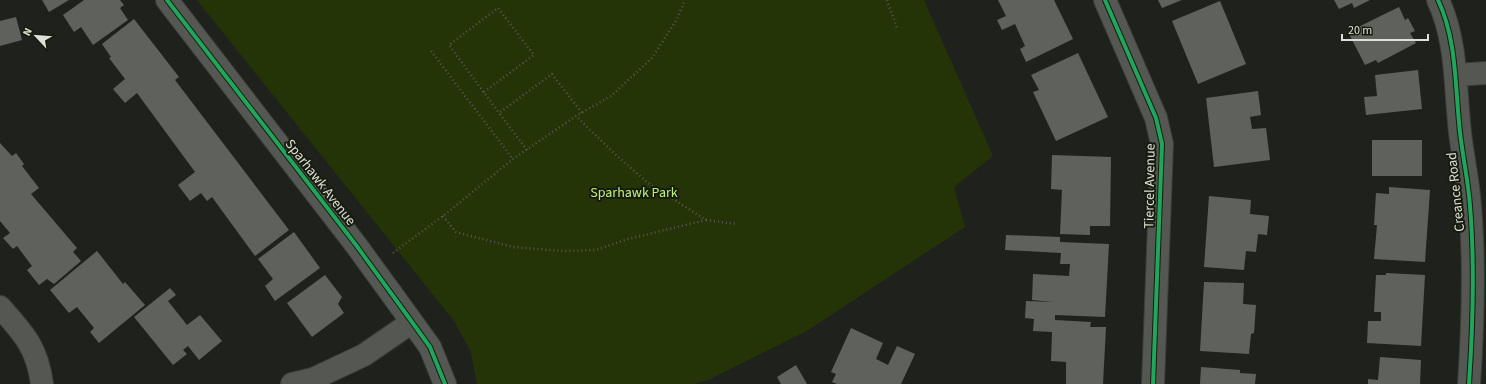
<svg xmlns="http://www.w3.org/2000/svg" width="1486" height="384" font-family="'Source Sans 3',sans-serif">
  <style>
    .green { fill: #253406 }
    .building { fill: #5f625c }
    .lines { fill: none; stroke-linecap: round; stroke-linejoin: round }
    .minor-casing { stroke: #3b3e39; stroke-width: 24 }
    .path { stroke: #555752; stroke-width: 2.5; stroke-dasharray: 1 3; stroke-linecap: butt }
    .minor { stroke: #555852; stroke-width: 22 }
    .cycleway-casing { stroke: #171c0f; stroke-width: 6 }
    .cycleway { stroke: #20a55d; stroke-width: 4 }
    .labels { text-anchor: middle; stroke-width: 4; stroke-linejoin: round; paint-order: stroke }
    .street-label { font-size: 14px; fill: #dde1d8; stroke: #171c0f }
    .park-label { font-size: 14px; fill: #c1ee79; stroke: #171c0f }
  </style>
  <rect width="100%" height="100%" fill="#1f221c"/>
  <path class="green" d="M 197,0 L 924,0 L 993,156 L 954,187 L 965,227 L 805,332 L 708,380 L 694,384 L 477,384 L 471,352 L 454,321 Z"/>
  <path class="building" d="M 42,0 L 69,0 L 49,12 Z
    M 84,0 L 120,0 L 124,5 L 120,8 L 128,20 L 93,45 L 81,27 L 74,32 L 63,15 Z
    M 998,0 L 1054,0 L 1073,39 L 1026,62 L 1020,49 L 1025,46 L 1015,24 L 1002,30 L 997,20 L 1006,16 Z
    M 1158,0 L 1182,0 L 1162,8 Z
    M 1334,0 L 1370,0 L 1354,8 L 1352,3 L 1339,9 Z
    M 1220,1 L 1246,64 L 1198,84 L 1172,21 Z
    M 1399,7 L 1405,20 L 1408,18 L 1415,31 L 1410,33 L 1416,43 L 1378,63 L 1376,60 L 1365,65 L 1348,32 Z
    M 16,17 L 22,40 L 0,46 L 0,21 Z
    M 134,19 L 179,77 L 175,80 L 289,230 L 255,256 L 212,197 L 207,201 L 201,193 L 190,201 L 178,185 L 195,172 L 137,93 L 125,103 L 113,89 L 125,79 L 109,58 L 111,57 L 102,44 Z
    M 1078,53 L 1108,117 L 1056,141 L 1033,92 L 1039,90 L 1031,75 Z
    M 1418,70 L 1422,109 L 1366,115 L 1364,97 L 1377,96 L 1375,75 Z
    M 1258,91 L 1261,115 L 1250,117 L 1252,129 L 1266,128 L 1270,160 L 1214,167 L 1206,98 Z
    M 1372,140 L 1422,140 L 1422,176 L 1372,176 Z
    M 0,143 L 12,156 L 16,153 L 24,164 L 22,166 L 39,188 L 31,194 L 77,248 L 73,252 L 81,261 L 54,284 L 47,279 L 39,285 L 27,270 L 32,266 L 17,246 L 13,249 L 3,238 L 10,233 L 0,221 Z
    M 1052,155 L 1111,157 L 1110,226 L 1090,226 L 1090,235 L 1060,234 L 1062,190 L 1051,189 Z
    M 1389,187 L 1430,190 L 1425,262 L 1374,259 L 1377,225 L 1374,225 L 1376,193 L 1389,194 Z
    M 1209,196 L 1251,200 L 1250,214 L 1269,216 L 1267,235 L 1258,234 L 1256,252 L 1246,251 L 1244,270 L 1204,267 Z
    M 294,232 L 320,268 L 275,301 L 265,286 L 273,279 L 258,259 Z
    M 1006,235 L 1060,237 L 1060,242 L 1109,244 L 1105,317 L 1055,315 L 1055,320 L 1091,322 L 1090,327 L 1106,327 L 1103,384 L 1066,384 L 1066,362 L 1051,361 L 1052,332 L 1033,331 L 1034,319 L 1025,318 L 1026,301 L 1054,302 L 1032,300 L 1033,274 L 1069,276 L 1070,264 L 1060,264 L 1061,253 L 1005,250 Z
    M 97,251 L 123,284 L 125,282 L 145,305 L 99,343 L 90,332 L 94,328 L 77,307 L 69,313 L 50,290 Z
    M 1386,273 L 1425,275 L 1421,346 L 1367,343 L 1368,321 L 1381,321 L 1381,312 L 1374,312 L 1376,275 L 1386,275 Z
    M 325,275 L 342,297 L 338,304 L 344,313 L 312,337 L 287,303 Z
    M 1204,282 L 1244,283 L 1243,304 L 1256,305 L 1254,333 L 1251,334 L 1249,354 L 1200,351 Z
    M 170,288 L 176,295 L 168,301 L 187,325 L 200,315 L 222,341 L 199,360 L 188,346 L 183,350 L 187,354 L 173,365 L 134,317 Z
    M 851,328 L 883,343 L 876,359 L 888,365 L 897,346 L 915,354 L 901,384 L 837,384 L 832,382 L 836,374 L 831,372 Z
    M 1380,357 L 1421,360 L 1420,384 L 1368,384 L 1368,379 L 1378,380 Z
    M 796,365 L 807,384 L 781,384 L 777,377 Z
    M 1201,367 L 1240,370 L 1240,373 L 1256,374 L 1255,384 L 1200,384 Z"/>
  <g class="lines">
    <defs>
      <path id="minor" d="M 167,0 L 356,245 L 412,322 L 430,347 L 445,384
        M 1105,0 L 1156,118 L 1162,144 L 1153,384
        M 1438,0 C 1456,38 1455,81 1459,122 C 1461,150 1468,177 1470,206 C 1475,265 1473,325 1469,384
        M 1456,75 L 1486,73
        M 0,307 C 24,334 37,347 42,384
        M 292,384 L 313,379 L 364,355 L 412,322"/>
    </defs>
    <use href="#minor" class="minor-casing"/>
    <path class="path" d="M 887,0 L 897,28
      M 431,51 L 513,159
      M 484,92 L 534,55 L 498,8 L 449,45 L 499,113
      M 527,150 L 499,113 L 552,74 L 582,113
      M 443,216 L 456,232 L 513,247 L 563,251 L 596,250 L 628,239 L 706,220 L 648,183 L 616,155 L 576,116
      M 706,220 L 736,224
      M 393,253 L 443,216 L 513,159 L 576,116 L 611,96 L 652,58 L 677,19 L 685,0"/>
    <use href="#minor" class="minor"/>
    <defs>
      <path id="cycleway" d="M 167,0 L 356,245 L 412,322 L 430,347 L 445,384
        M 1105,0 L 1156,118 L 1162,144 L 1153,384
        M 1438,0 C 1456,38 1455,81 1459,122 C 1461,150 1468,177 1470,206 C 1475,265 1473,325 1469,384"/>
    </defs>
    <use href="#cycleway" class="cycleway-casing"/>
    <use href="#cycleway" class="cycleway"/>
  </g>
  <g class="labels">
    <g class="street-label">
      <text transform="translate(321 182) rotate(52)" y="5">Sparhawk Avenue</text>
      <text transform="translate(1149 186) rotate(-89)" y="5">Tiercel Avenue</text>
      <text transform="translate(1455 192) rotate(-96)" y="5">Creance Road</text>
    </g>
    <g class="park-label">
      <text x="634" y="197">Sparhawk Park</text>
    </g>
  </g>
  <g transform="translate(36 36) rotate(296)" stroke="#171c0f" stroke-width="3" paint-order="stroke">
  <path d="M0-3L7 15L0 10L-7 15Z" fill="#dde1d8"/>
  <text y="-6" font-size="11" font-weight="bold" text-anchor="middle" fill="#dde1d8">N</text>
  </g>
  <path d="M1342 34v6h86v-6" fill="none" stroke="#dde1d8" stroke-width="2"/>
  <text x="1348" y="34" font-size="12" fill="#dde1d8" stroke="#171c0f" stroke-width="3" paint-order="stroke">20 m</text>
</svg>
